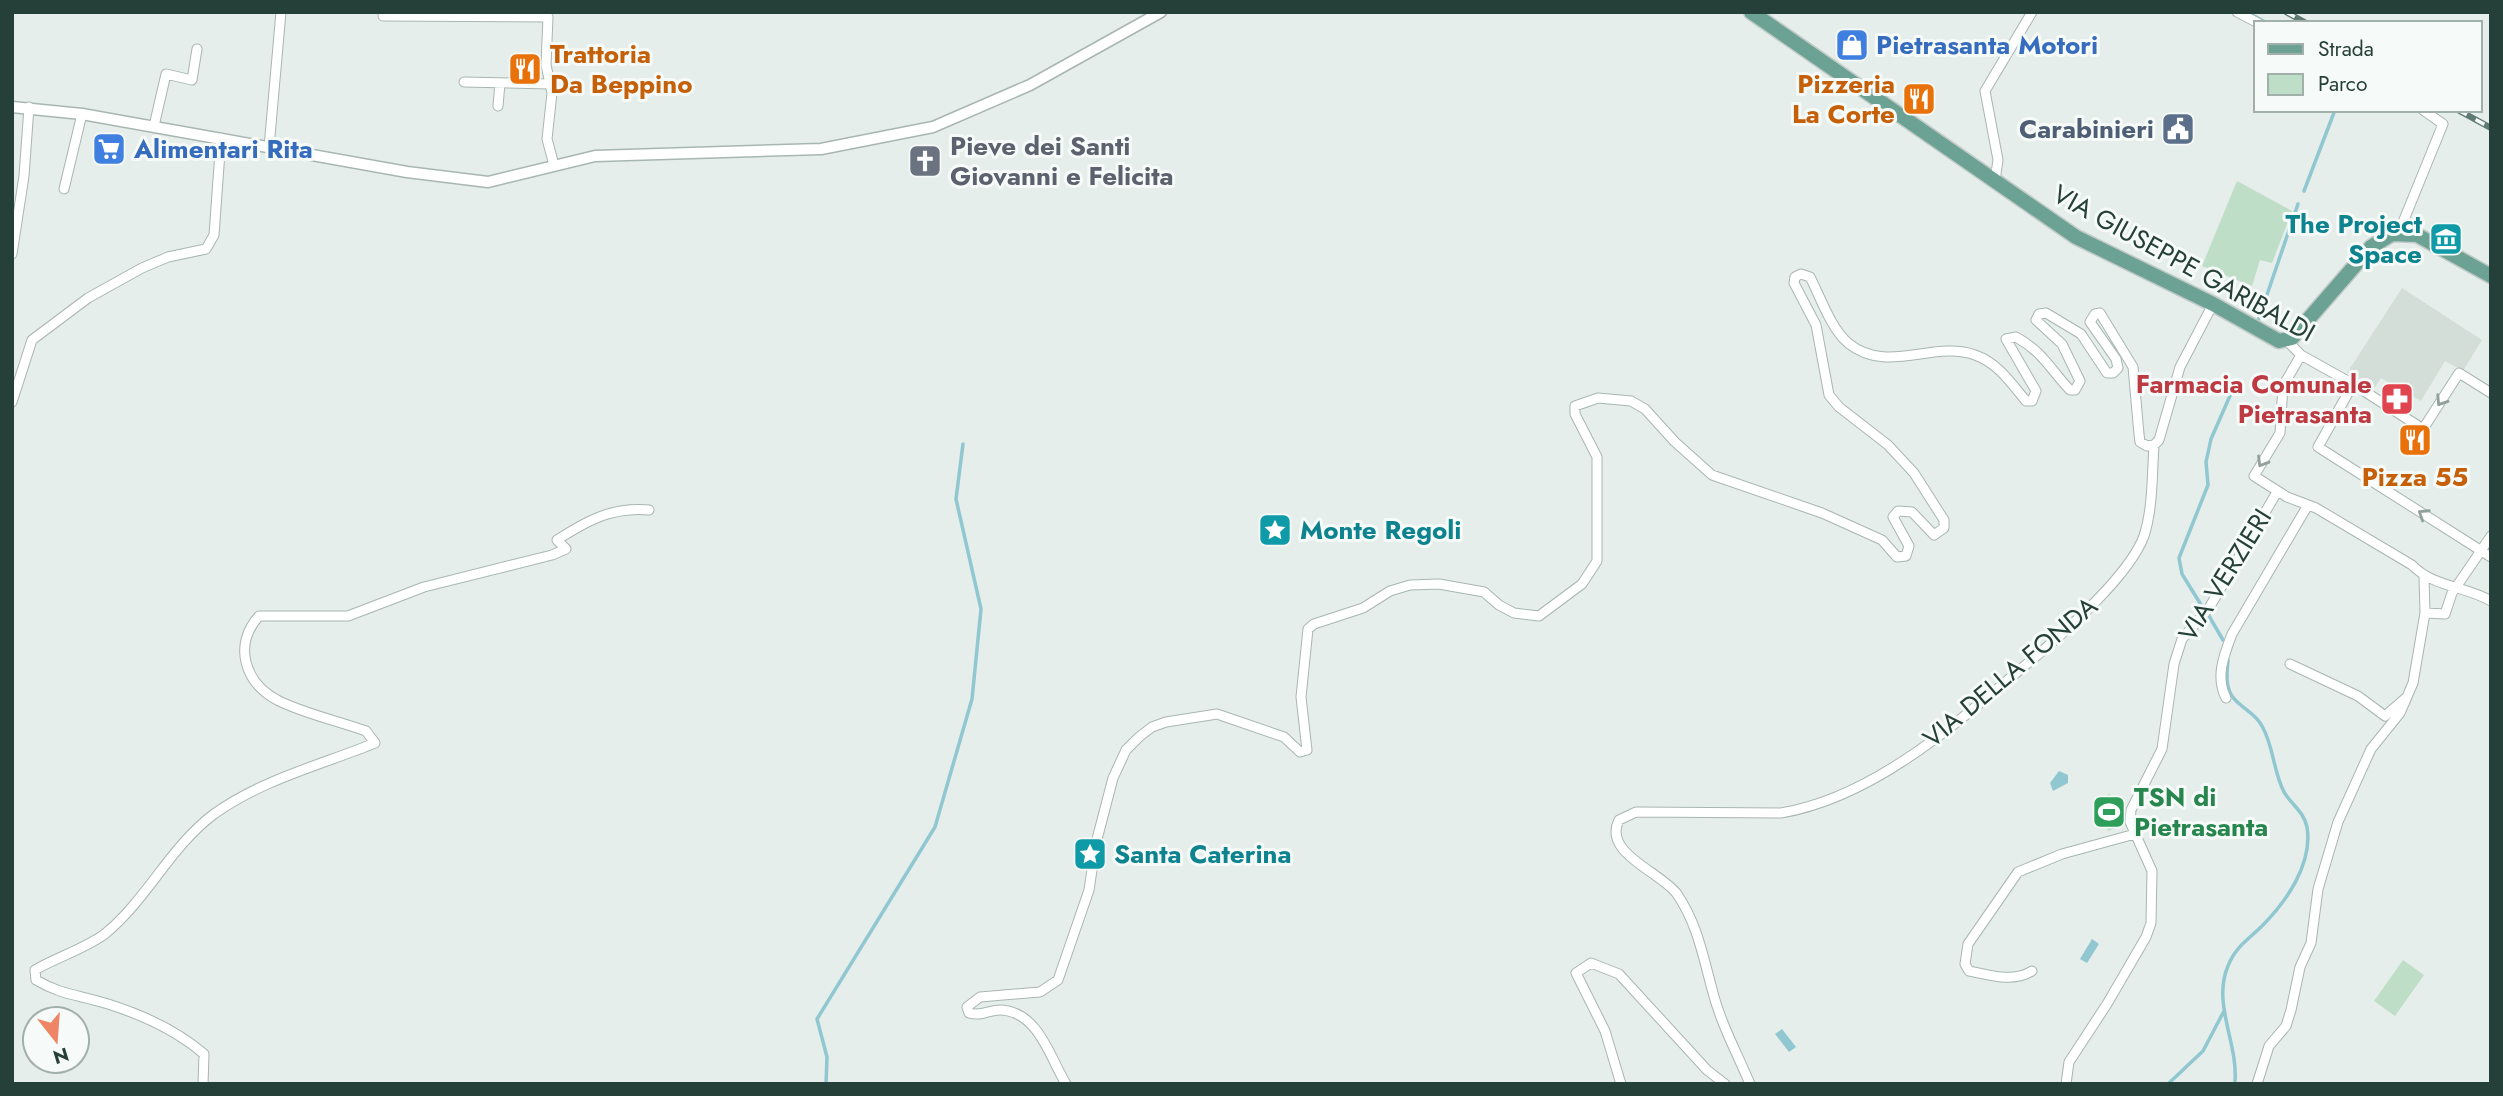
<svg xmlns="http://www.w3.org/2000/svg" width="2503" height="1096" font-family="Jost,sans-serif">
  <style>
    .built { fill: #d4ded9 }
    .green { fill: #bfdec7 }
    .water { fill: #90c7d1 }
    .lines { fill: none; stroke-linecap: round; stroke-linejoin: round }
    .stream { stroke: #90c7d1; stroke-width: 3.5 }
    .minor-casing { stroke: #a8b6b1; stroke-width: 11 }
    .tertiary-casing { stroke: #a8b6b1; stroke-width: 13 }
    .primary-casing { stroke: #c2cac7; stroke-width: 17 }
    .minor { stroke: #fff; stroke-width: 9 }
    .tertiary { stroke: #fff; stroke-width: 10 }
    .primary { stroke: #6ba293; stroke-width: 14 }
    .rail-casing { stroke: #607b73; stroke-width: 6 }
    .rail { stroke: #f6faf8; stroke-width: 3.5; stroke-dasharray: 10; stroke-linecap: butt }
    .oneway { stroke: #92a09c }
    .labels { text-anchor: middle; stroke-width: 6; stroke-linejoin: round; paint-order: stroke }
    .shop-label { font-size: 26px; font-weight: bold; fill: #366cbe; stroke: #f6faf8; text-anchor: start }
    .food-label { font-size: 26px; font-weight: bold; fill: #c56008; stroke: #f6faf8; text-anchor: start }
    .service-label { font-size: 26px; font-weight: bold; fill: #4e5e75; stroke: #f6faf8; text-anchor: end }
    .worship-label { font-size: 26px; font-weight: bold; fill: #5b616d; stroke: #f6faf8; text-anchor: start }
    .culture-label { font-size: 26px; font-weight: bold; fill: #0d838f; stroke: #f6faf8; text-anchor: start }
    .street-label { font-size: 26px; fill: #254038; stroke: #f6faf8 }
    .health-label { font-size: 26px; font-weight: bold; fill: #be3a42; stroke: #f6faf8; text-anchor: end }
    .leisure-label { font-size: 26px; font-weight: bold; fill: #27864d; stroke: #f6faf8; text-anchor: start }
  </style>
  <rect width="100%" height="100%" fill="#e5eeea"/>
  <path class="built" d="M 2402,288 L 2482,340 L 2463,371 L 2445,361 L 2421,401 L 2381,378 L 2373,390 L 2347,373 Z"/>
  <path class="green" d="M 2237,181 L 2292,211 L 2272,263 L 2260,260 L 2252,286 L 2202,266 Z
    M 2110,794 L 2121,826 L 2108,831 L 2097,799 Z
    M 2403,960 L 2424,975 L 2395,1016 L 2374,1001 Z"/>
  <path class="water" d="M 2059,771 L 2068,775 L 2068,783 L 2053,791 L 2050,783 Z
    M 2092,939 L 2099,944 L 2087,963 L 2080,959 Z
    M 1782,1029 L 1796,1047 L 1789,1052 L 1775,1034 Z"/>
  <g class="lines">
    <path class="stream" d="M 2247,12 L 2267,23
      M 2304,191 L 2335,110
      M 2258,321 L 2298,204
      M 2203,608 L 2182,574 L 2179,558 L 2208,485 L 2206,462 L 2211,439 L 2233,389
      M 2209,616 L 2223,640
      M 2228,660 C 2227,671 2225,686 2232,696 C 2240,708 2255,712 2262,726 C 2274,747 2273,771 2284,792 C 2291,804 2304,812 2307,827 C 2313,863 2287,901 2262,926 C 2249,939 2235,947 2228,966 C 2212,1003 2238,1043 2235,1081
      M 826,1084 L 827,1057 L 817,1019 L 935,827 L 972,699 L 981,609 L 956,499 L 963,444
      M 2168,1084 L 2203,1051 L 2224,1011"/>
    <defs>
      <path id="minor" d="M 2237,12 L 2258,23
        M 383,16 L 548,17 L 546,65 L 552,93 L 547,139 L 554,165
        M 464,82 L 550,84
        M 498,106 L 500,83
        M 154,126 L 166,74 L 192,80 L 197,49
        M 269,147 L 281,12
        M 1995,180 L 1998,160 L 1985,91 L 2032,12
        M 64,189 L 82,114
        M 2399,232 L 2443,124 L 2423,110
        M 12,254 L 24,176 L 29,107
        M 2287,341 L 2301,355 L 2353,384 L 2423,429 L 2459,373 L 2491,393
        M 2301,355 L 2283,386 L 2280,433 L 2254,476 L 2287,497 L 2316,508 L 2412,565 C 2433,587 2465,586 2491,601
        M 2353,384 L 2318,447 L 2491,557
        M 12,402 L 32,340 L 88,298 L 142,268 L 168,257 L 206,249 L 214,235 L 221,138
        M 2425,613 L 2445,614 L 2452,593 L 2491,536
        M 2290,664 L 2358,696 L 2385,716 L 2407,697
        M 2226,698 C 2215,677 2224,655 2232,634 L 2308,505
        M 2032,971 C 2012,983 1990,975 1969,971 L 1965,964 L 1968,944 L 2018,872 L 2062,854 L 2135,834
        M 203,1084 L 204,1054 C 176,1030 143,1015 108,1004 C 80,995 61,995 36,980 L 35,970 C 55,958 89,947 106,933 C 148,898 170,847 214,814 C 263,779 321,765 375,743 L 366,731 C 338,721 306,714 279,701 C 244,683 233,645 259,616 L 348,616 L 424,587 L 552,555 L 566,549 L 557,540 C 588,520 612,507 649,510
        M 1066,1084 C 1050,1058 1039,1013 1002,1010 C 990,1009 982,1017 969,1013 L 967,1007 L 980,997 L 1040,992 L 1058,980 L 1089,890 L 1096,843 L 1113,778 L 1126,750 L 1139,737 L 1152,727 L 1166,722 L 1217,714 L 1284,737 L 1300,752 L 1307,750 L 1301,697 L 1308,629 L 1314,624 L 1363,608 L 1390,591 L 1410,585 L 1439,584 L 1484,592 L 1499,605 L 1514,613 L 1539,616 L 1582,584 L 1597,561 L 1597,457 L 1575,414 L 1575,406 L 1598,398 L 1631,401 L 1645,409 L 1675,442 L 1712,475 L 1822,513 L 1882,540 L 1897,557 L 1906,556 L 1909,546 L 1893,517 L 1898,511 L 1912,512 L 1934,535 L 1944,528 L 1944,520 L 1914,473 L 1888,445 L 1839,407 L 1829,395 L 1816,325 L 1794,283 L 1795,277 L 1801,274 L 1810,277 C 1821,298 1830,327 1848,343 C 1887,375 1934,340 1975,355 C 1998,363 2011,383 2026,401 L 2032,401 L 2036,391 L 2006,339 L 2016,337 C 2043,352 2050,369 2070,390 L 2075,390 L 2080,381 L 2062,344 L 2036,320 L 2039,314 L 2046,313 L 2081,334 L 2107,373 L 2113,373 L 2118,368 L 2116,359 L 2090,322 L 2095,314 L 2100,313 L 2133,367 L 2139,434 L 2140,442 L 2147,446 L 2154,445 L 2159,440 L 2180,367 L 2213,304
        M 1621,1084 L 1605,1031 L 1576,973 L 1591,963 L 1619,974 L 1707,1070 L 1725,1084
        M 1750,1084 C 1737,1053 1720,1022 1712,989 C 1703,956 1697,923 1677,894 C 1661,872 1602,853 1619,820 L 1636,812 L 1781,813 C 1877,797 1962,718 2034,658 C 2067,630 2129,576 2144,536 C 2153,508 2152,474 2154,445
        M 2066,1084 L 2069,1062 L 2107,1004 L 2146,937 L 2151,923 L 2152,871 L 2130,822 L 2131,810 L 2162,749 L 2174,664 L 2182,639 L 2209,608 L 2277,492
        M 2257,1084 L 2269,1046 L 2286,1026 L 2291,1010 L 2300,967 L 2311,943 L 2318,889 L 2338,822 L 2371,749 L 2400,713 L 2413,683 L 2425,613 L 2424,577"/>
      <path id="tertiary" d="M 12,107 L 82,114 L 407,172 L 488,182 L 595,156 L 821,149 L 933,127 L 1030,85 L 1161,12"/>
      <path id="primary" d="M 1751,12 L 2076,237 L 2213,304 L 2279,341 L 2292,338 L 2371,247 L 2392,234 L 2417,235 L 2491,276"/>
    </defs>
    <use href="#minor" class="minor-casing"/>
    <use href="#tertiary" class="tertiary-casing"/>
    <use href="#primary" class="primary-casing"/>
    <use href="#minor" class="minor"/>
    <use href="#tertiary" class="tertiary"/>
    <use href="#primary" class="primary"/>
    <defs>
      <path id="rail" d="M 2286,12 L 2306,23
        M 2458,110 L 2491,128"/>
    </defs>
    <use href="#rail" class="rail-casing"/>
    <use href="#rail" class="rail"/>
  </g>
  <defs><path id="oneway-chevron" d="M-2-3.5L2.5 0L-2 3.5" fill="none" stroke-width="1.6" stroke-linecap="round" stroke-linejoin="round" transform="scale(1.75)"/></defs>
  <g class="oneway">
    <use href="#oneway-chevron" transform="translate(2441 401) rotate(123)"/>
    <use href="#oneway-chevron" transform="translate(2262 462) rotate(121)"/>
    <use href="#oneway-chevron" transform="translate(2423 514) rotate(-147)"/>
  </g>
  <defs>
    <symbol id="shop-square" viewBox="-11 -11 22 22"><rect x="-9" y="-9" width="18" height="18" rx="4" fill="#3f7fe0" stroke="#f6faf8"/><path d="M-5-2.5h2.3a2.7 3.5 0 0 1 5.4 0H5L5.5 6h-11ZM-1.5-2.5h3a1.5 2.3 0 0 0-3 0Z" fill="#fff"/></symbol>
    <symbol id="restaurant-square" viewBox="-11 -11 22 22"><rect x="-9" y="-9" width="18" height="18" rx="4" fill="#e8710a" stroke="#f6faf8"/><path d="M-5-6h1v4h1v-4h1v4h1v-4h1v5L-1.5 .5V6h-2V.5L-5-1ZM5-6V6H3V1.5H1.5Q1.5-4 5-6Z" fill="#fff"/></symbol>
    <symbol id="civic-square" viewBox="-11 -11 22 22"><rect x="-9" y="-9" width="18" height="18" rx="4" fill="#5c6f8a" stroke="#f6faf8"/><path d="M-.6-6.5H3V-4.5H.6V-3L4-1V1h2V6H-6V1h2V-1L-.6-3ZM-1.2 2.5V6h2.4V2.5Z" fill="#fff"/></symbol>
    <symbol id="supermarket-square" viewBox="-11 -11 22 22"><rect x="-9" y="-9" width="18" height="18" rx="4" fill="#3f7fe0" stroke="#f6faf8"/><path d="M-6-5.5h2.5l.6 2H6L4.5 2H-2.5L-4.4-4H-6ZM-1.5 3.2a1.3 1.3 0 1 0 .1 0ZM3 3.2a1.3 1.3 0 1 0 .1 0Z" fill="#fff"/></symbol>
    <symbol id="church-square" viewBox="-11 -11 22 22"><rect x="-9" y="-9" width="18" height="18" rx="4" fill="#6b7280" stroke="#f6faf8"/><path d="M-1.2-6h2.4v3.5h3.3v2.4h-3.3V6h-2.4V-.1h-3.3v-2.4h3.3Z" fill="#fff"/></symbol>
    <symbol id="museum-square" viewBox="-11 -11 22 22"><rect x="-9" y="-9" width="18" height="18" rx="4" fill="#0f9aa8" stroke="#f6faf8"/><path d="M0-6L6-3V-2H-6V-3ZM-5-1h2V3h-2ZM-1-1h2V3h-2ZM3-1h2V3H3ZM-6 4H6V6H-6Z" fill="#fff"/></symbol>
    <symbol id="pharmacy-square" viewBox="-11 -11 22 22"><rect x="-9" y="-9" width="18" height="18" rx="4" fill="#e0444e" stroke="#f6faf8"/><path d="M-2-6h4v4h4v4h-4v4h-4v-4h-4v-4h4Z" fill="#fff"/></symbol>
    <symbol id="sight-square" viewBox="-11 -11 22 22"><rect x="-9" y="-9" width="18" height="18" rx="4" fill="#0f9aa8" stroke="#f6faf8"/><path d="M0-6L1.8-2.2L6-1.7L2.9 1.2L3.7 5.4L0 3.3L-3.7 5.4L-2.9 1.2L-6-1.7L-1.8-2.2Z" fill="#fff"/></symbol>
    <symbol id="stadium-square" viewBox="-11 -11 22 22"><rect x="-9" y="-9" width="18" height="18" rx="4" fill="#2e9e5b" stroke="#f6faf8"/><path d="M0-5a6.5 5 0 1 0 0 10a6.5 5 0 1 0 0-10ZM-3.5-1.8h7v3.6h-7Z" fill="#fff"/></symbol>
  </defs>
  <g fill-rule="evenodd">
    <use href="#shop-square" x="1833" y="26" width="38" height="38"/>
    <use href="#restaurant-square" x="506" y="50" width="38" height="38"/>
    <use href="#restaurant-square" x="1900" y="80" width="38" height="38"/>
    <use href="#civic-square" x="2159" y="110" width="38" height="38"/>
    <use href="#supermarket-square" x="90" y="130" width="38" height="38"/>
    <use href="#church-square" x="906" y="142" width="38" height="38"/>
    <use href="#museum-square" x="2427" y="220" width="38" height="38"/>
    <use href="#pharmacy-square" x="2378" y="380" width="38" height="38"/>
    <use href="#restaurant-square" x="2396" y="421" width="38" height="38"/>
    <use href="#sight-square" x="1256" y="511" width="38" height="38"/>
    <use href="#stadium-square" x="2090" y="793" width="38" height="38"/>
    <use href="#sight-square" x="1071" y="835" width="38" height="38"/>
  </g>
  <g class="labels">
    <g class="shop-label">
      <text x="1876" y="54">Pietrasanta Motori</text>
      <text x="134" y="158">Alimentari Rita</text>
    </g>
    <g class="food-label">
      <text x="550" y="63">Trattoria<tspan x="550" dy="30">Da Beppino</tspan></text>
      <text x="1895" y="93" text-anchor="end">Pizzeria<tspan x="1895" dy="30">La Corte</tspan></text>
      <text x="2415" y="486" text-anchor="middle">Pizza 55</text>
    </g>
    <g class="service-label">
      <text x="2154" y="138">Carabinieri</text>
    </g>
    <g class="worship-label">
      <text x="950" y="155">Pieve dei Santi<tspan x="950" dy="30">Giovanni e Felicita</tspan></text>
    </g>
    <g class="culture-label">
      <text x="2422" y="233" text-anchor="end">The Project<tspan x="2422" dy="30">Space</tspan></text>
      <text x="1300" y="539">Monte Regoli</text>
      <text x="1114" y="863">Santa Caterina</text>
    </g>
    <g class="street-label">
      <text transform="translate(2184 263) rotate(29)" y="9">VIA GIUSEPPE GARIBALDI</text>
      <text transform="translate(2225 575) rotate(-58)" y="9">VIA VERZIERI</text>
      <text transform="translate(2010 672) rotate(-40)" y="9">VIA DELLA FONDA</text>
    </g>
    <g class="health-label">
      <text x="2372" y="393">Farmacia Comunale<tspan x="2372" dy="30">Pietrasanta</tspan></text>
    </g>
    <g class="leisure-label">
      <text x="2134" y="806">TSN di<tspan x="2134" dy="30">Pietrasanta</tspan></text>
    </g>
  </g>
  <rect width="2503" height="1096" fill="none" stroke="#254038" stroke-width="28"/>
  <rect x="2254" y="21" width="228" height="91" fill="#f6faf8" stroke="#a2b0ab" stroke-width="2"/>
  <rect x="2268" y="44" width="35" height="10" fill="#6ba293" stroke="#a2b0ab" stroke-width="2"/>
  <text x="2318" y="56" font-size="21" fill="#254038">Strada</text>
  <rect x="2268" y="74" width="35" height="21" fill="#bfdec7" stroke="#a2b0ab" stroke-width="2"/>
  <text x="2318" y="91" font-size="21" fill="#254038">Parco</text>
  <g transform="translate(56 1040) rotate(163)"><circle r="33" fill="#f6faf8" stroke="#a2b0ab" stroke-width="2"/>
  <path d="M0-5L12 26L0 18L-12 26Z" fill="#ee8564"/>
  <text y="-10" font-size="19" font-weight="bold" text-anchor="middle" fill="#254038">N</text>
  </g>
</svg>
